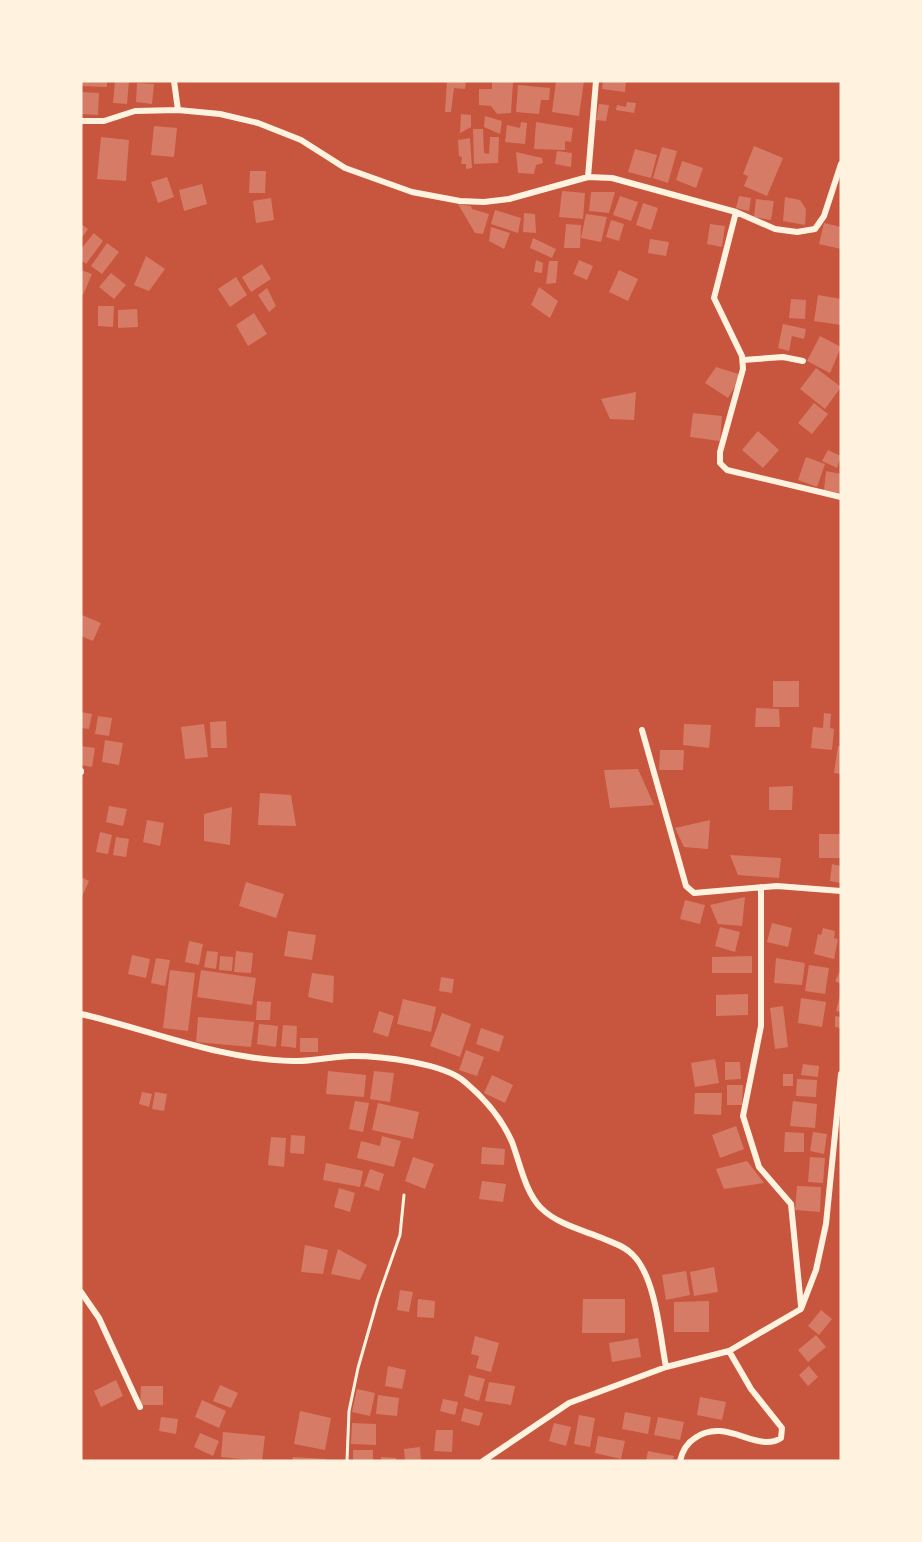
<svg xmlns="http://www.w3.org/2000/svg" width="922" height="1542" font-family="'Fira Sans',sans-serif">
  <style>
    .building { fill: #d67c66 }
    .lines { fill: none; stroke-linecap: round; stroke-linejoin: round }
    .path { stroke: #fff3e0; stroke-width: 3 }
    .minor { stroke: #fff3e0; stroke-width: 6 }
  </style>
  <rect width="100%" height="100%" fill="#c8553d"/>
  <path class="building" d="M 81,81 L 107,81 L 107,87 L 81,86 Z
    M 115,81 L 129,81 L 127,104 L 113,103 Z
    M 447,81 L 466,81 L 465,89 L 454,88 L 451,112 L 445,112 Z
    M 492,81 L 513,82 L 511,113 L 497,114 L 491,106 L 479,105 L 479,89 L 492,89 Z
    M 556,81 L 584,81 L 579,116 L 552,112 Z
    M 603,81 L 626,81 L 625,92 L 602,89 Z
    M 137,83 L 154,84 L 152,104 L 136,102 Z
    M 518,85 L 550,88 L 549,100 L 541,100 L 539,114 L 516,112 Z
    M 81,92 L 99,93 L 98,115 L 81,114 Z
    M 627,102 L 636,103 L 634,113 L 616,110 L 617,105 L 626,107 Z
    M 599,104 L 609,105 L 606,121 L 596,120 Z
    M 461,114 L 471,115 L 471,127 L 460,133 Z
    M 485,116 L 502,121 L 500,134 L 484,127 Z
    M 521,122 L 527,123 L 525,144 L 505,142 L 507,125 L 520,128 Z
    M 536,122 L 573,128 L 571,142 L 565,141 L 565,150 L 534,149 Z
    M 154,126 L 177,128 L 174,157 L 151,155 Z
    M 473,129 L 483,129 L 484,153 L 489,154 L 490,137 L 499,137 L 498,163 L 474,164 Z
    M 101,137 L 129,140 L 126,181 L 97,179 Z
    M 470,138 L 472,168 L 466,169 L 466,164 L 461,164 L 462,157 L 459,156 L 458,140 Z
    M 754,146 L 783,158 L 767,196 L 744,186 L 748,176 L 743,174 Z
    M 662,147 L 677,151 L 668,183 L 653,178 Z
    M 635,149 L 657,155 L 651,178 L 628,172 Z
    M 557,151 L 572,153 L 571,167 L 555,164 Z
    M 516,152 L 542,158 L 543,163 L 536,165 L 534,174 L 518,173 Z
    M 682,161 L 703,168 L 696,188 L 676,180 Z
    M 250,171 L 266,171 L 265,193 L 249,193 Z
    M 167,177 L 174,197 L 158,203 L 151,182 Z
    M 202,184 L 207,204 L 184,211 L 179,190 Z
    M 562,191 L 585,193 L 583,219 L 559,217 Z
    M 591,192 L 615,192 L 609,213 L 589,211 Z
    M 620,196 L 638,202 L 631,221 L 613,215 Z
    M 739,196 L 751,198 L 749,211 L 736,208 Z
    M 785,197 L 800,200 L 806,209 L 805,225 L 783,221 Z
    M 271,198 L 274,220 L 256,223 L 253,201 Z
    M 756,199 L 774,201 L 771,220 L 754,217 Z
    M 643,203 L 658,208 L 651,230 L 636,225 Z
    M 458,204 L 471,206 L 472,209 L 489,214 L 483,234 L 475,233 Z
    M 495,210 L 521,218 L 518,233 L 491,224 Z
    M 524,213 L 535,214 L 536,233 L 523,232 Z
    M 586,214 L 607,217 L 601,242 L 581,238 Z
    M 611,220 L 624,224 L 619,241 L 606,237 Z
    M 824,223 L 841,227 L 841,249 L 819,244 Z
    M 81,224 L 88,229 L 81,239 Z
    M 566,224 L 581,225 L 580,248 L 564,248 Z
    M 710,224 L 725,226 L 722,247 L 707,244 Z
    M 491,227 L 510,233 L 504,249 L 489,241 Z
    M 94,233 L 103,241 L 86,264 L 81,260 L 81,249 Z
    M 533,238 L 556,249 L 552,258 L 530,248 Z
    M 650,239 L 669,242 L 666,256 L 648,253 Z
    M 107,243 L 119,252 L 102,274 L 91,266 Z
    M 146,256 L 165,269 L 149,291 L 134,285 Z
    M 536,260 L 543,263 L 542,273 L 534,272 Z
    M 579,260 L 593,266 L 587,280 L 573,274 Z
    M 549,261 L 558,261 L 556,283 L 546,284 Z
    M 262,264 L 271,279 L 251,292 L 242,277 Z
    M 81,270 L 92,274 L 83,295 L 81,294 Z
    M 619,270 L 638,279 L 628,301 L 609,292 Z
    M 111,273 L 126,285 L 114,299 L 99,287 Z
    M 236,277 L 247,295 L 230,307 L 218,289 Z
    M 539,287 L 558,301 L 550,318 L 531,305 Z
    M 267,288 L 276,306 L 269,312 L 258,295 Z
    M 818,295 L 841,299 L 841,325 L 814,321 Z
    M 791,299 L 806,300 L 805,319 L 789,318 Z
    M 98,306 L 114,306 L 113,327 L 98,326 Z
    M 137,309 L 138,327 L 118,328 L 118,310 Z
    M 254,313 L 267,334 L 248,346 L 236,325 Z
    M 783,324 L 806,329 L 804,339 L 792,336 L 789,351 L 778,348 Z
    M 820,336 L 841,347 L 830,373 L 807,361 Z
    M 716,367 L 742,375 L 728,398 L 705,383 Z
    M 816,368 L 841,387 L 825,409 L 800,389 Z
    M 636,392 L 634,420 L 610,419 L 601,399 Z
    M 814,403 L 828,414 L 812,434 L 798,423 Z
    M 693,413 L 722,416 L 720,441 L 690,437 Z
    M 758,431 L 779,450 L 763,468 L 742,450 Z
    M 828,450 L 841,456 L 837,468 L 822,461 Z
    M 806,457 L 825,464 L 817,487 L 798,480 Z
    M 826,471 L 841,474 L 841,493 L 824,490 Z
    M 82,615 L 101,623 L 93,641 L 81,636 Z
    M 773,681 L 799,681 L 799,707 L 773,707 Z
    M 756,708 L 779,709 L 780,727 L 755,727 Z
    M 81,712 L 92,714 L 89,729 L 81,728 Z
    M 824,713 L 831,714 L 830,728 L 834,729 L 832,750 L 811,748 L 813,727 L 823,728 Z
    M 98,716 L 112,718 L 109,736 L 95,734 Z
    M 226,721 L 227,748 L 211,748 L 210,722 Z
    M 204,724 L 208,757 L 185,759 L 181,727 Z
    M 684,724 L 711,725 L 709,748 L 683,745 Z
    M 105,740 L 123,743 L 119,765 L 102,762 Z
    M 81,746 L 95,748 L 92,767 L 81,765 Z
    M 838,746 L 841,746 L 841,774 L 834,773 Z
    M 660,750 L 684,750 L 683,770 L 659,770 Z
    M 638,769 L 654,805 L 610,808 L 604,770 Z
    M 793,786 L 792,810 L 769,810 L 769,787 Z
    M 260,793 L 291,795 L 296,826 L 258,825 Z
    M 109,806 L 127,809 L 123,826 L 106,822 Z
    M 232,807 L 230,845 L 204,841 L 204,814 Z
    M 147,820 L 164,823 L 160,846 L 143,842 Z
    M 710,820 L 708,849 L 684,847 L 675,828 Z
    M 100,832 L 112,835 L 108,854 L 96,852 Z
    M 819,834 L 841,834 L 841,858 L 819,858 Z
    M 116,837 L 129,839 L 126,857 L 113,855 Z
    M 730,855 L 781,858 L 779,878 L 738,875 Z
    M 832,864 L 841,866 L 841,883 L 830,881 Z
    M 81,877 L 89,881 L 81,899 Z
    M 246,882 L 284,894 L 276,918 L 239,906 Z
    M 745,897 L 742,926 L 718,924 L 710,905 Z
    M 685,900 L 705,905 L 700,924 L 680,919 Z
    M 772,923 L 792,928 L 788,947 L 767,942 Z
    M 720,927 L 740,932 L 735,952 L 715,946 Z
    M 823,928 L 835,931 L 834,938 L 838,939 L 834,959 L 814,954 L 818,934 L 821,935 Z
    M 288,931 L 316,935 L 312,960 L 284,956 Z
    M 189,941 L 203,944 L 199,965 L 185,962 Z
    M 207,951 L 218,952 L 216,969 L 204,967 Z
    M 236,951 L 253,953 L 251,973 L 234,972 Z
    M 132,955 L 150,959 L 146,978 L 128,974 Z
    M 220,956 L 233,957 L 232,971 L 219,970 Z
    M 752,956 L 752,973 L 712,973 L 712,957 Z
    M 156,958 L 170,960 L 165,986 L 151,983 Z
    M 776,958 L 805,963 L 802,985 L 774,983 Z
    M 809,965 L 829,968 L 825,994 L 805,991 Z
    M 841,969 L 841,984 L 835,981 Z
    M 170,970 L 195,973 L 188,1031 L 163,1028 Z
    M 201,970 L 256,978 L 252,1005 L 197,997 Z
    M 312,973 L 334,976 L 333,1003 L 308,997 Z
    M 441,977 L 454,979 L 452,993 L 439,991 Z
    M 748,994 L 748,1015 L 716,1016 L 716,995 Z
    M 840,996 L 841,996 L 841,1012 L 836,1011 Z
    M 801,998 L 826,1002 L 822,1027 L 798,1023 Z
    M 403,999 L 436,1007 L 431,1032 L 397,1024 Z
    M 257,1001 L 271,1002 L 270,1020 L 256,1020 Z
    M 783,1006 L 788,1047 L 775,1049 L 770,1008 Z
    M 379,1011 L 394,1016 L 388,1037 L 373,1032 Z
    M 442,1013 L 471,1024 L 460,1057 L 430,1046 Z
    M 835,1016 L 841,1017 L 841,1028 L 835,1027 Z
    M 198,1017 L 254,1022 L 251,1047 L 196,1042 Z
    M 259,1024 L 278,1026 L 276,1047 L 257,1044 Z
    M 283,1025 L 297,1026 L 296,1048 L 281,1046 Z
    M 481,1028 L 504,1036 L 499,1052 L 476,1044 Z
    M 300,1038 L 318,1038 L 318,1052 L 300,1052 Z
    M 466,1050 L 484,1057 L 477,1076 L 459,1070 Z
    M 715,1059 L 719,1083 L 695,1087 L 691,1063 Z
    M 725,1062 L 740,1062 L 741,1079 L 725,1080 Z
    M 803,1064 L 819,1066 L 818,1077 L 801,1075 Z
    M 328,1071 L 366,1075 L 364,1097 L 326,1094 Z
    M 374,1071 L 394,1073 L 390,1102 L 370,1099 Z
    M 783,1074 L 793,1074 L 793,1086 L 783,1086 Z
    M 492,1075 L 513,1085 L 505,1103 L 484,1093 Z
    M 797,1079 L 817,1080 L 816,1097 L 796,1096 Z
    M 727,1085 L 743,1085 L 742,1105 L 727,1105 Z
    M 142,1092 L 152,1094 L 149,1107 L 139,1104 Z
    M 155,1092 L 167,1094 L 164,1111 L 152,1109 Z
    M 695,1093 L 722,1093 L 721,1115 L 694,1114 Z
    M 355,1101 L 369,1103 L 363,1132 L 349,1129 Z
    M 793,1101 L 817,1104 L 815,1128 L 790,1126 Z
    M 378,1103 L 419,1112 L 413,1139 L 372,1130 Z
    M 736,1126 L 744,1149 L 720,1158 L 712,1135 Z
    M 785,1132 L 804,1133 L 804,1152 L 784,1152 Z
    M 813,1132 L 827,1134 L 824,1154 L 810,1151 Z
    M 291,1135 L 305,1136 L 304,1154 L 290,1153 Z
    M 382,1136 L 401,1141 L 394,1167 L 357,1158 L 361,1141 L 380,1146 Z
    M 271,1137 L 286,1138 L 284,1167 L 268,1165 Z
    M 482,1147 L 505,1149 L 504,1165 L 481,1164 Z
    M 413,1157 L 434,1164 L 425,1189 L 405,1181 Z
    M 810,1157 L 825,1158 L 823,1183 L 808,1182 Z
    M 747,1161 L 764,1183 L 724,1189 L 716,1169 Z
    M 326,1163 L 363,1171 L 360,1187 L 323,1180 Z
    M 370,1169 L 384,1174 L 379,1191 L 364,1186 Z
    M 482,1181 L 506,1184 L 503,1202 L 479,1199 Z
    M 797,1186 L 821,1187 L 820,1212 L 795,1210 Z
    M 339,1188 L 355,1193 L 350,1212 L 334,1207 Z
    M 305,1245 L 328,1250 L 323,1274 L 301,1272 Z
    M 338,1249 L 367,1265 L 360,1280 L 331,1274 Z
    M 714,1267 L 718,1292 L 694,1296 L 690,1272 Z
    M 686,1271 L 690,1295 L 666,1300 L 662,1275 Z
    M 400,1290 L 413,1292 L 409,1312 L 397,1310 Z
    M 418,1299 L 435,1301 L 434,1318 L 417,1317 Z
    M 583,1299 L 625,1299 L 625,1333 L 582,1333 Z
    M 709,1301 L 709,1332 L 674,1332 L 674,1302 Z
    M 821,1310 L 832,1319 L 819,1335 L 808,1326 Z
    M 816,1335 L 826,1347 L 808,1362 L 798,1350 Z
    M 475,1336 L 499,1343 L 491,1372 L 476,1368 L 479,1356 L 471,1354 Z
    M 638,1338 L 641,1357 L 612,1362 L 609,1343 Z
    M 388,1366 L 406,1370 L 402,1389 L 385,1386 Z
    M 809,1366 L 818,1377 L 808,1386 L 799,1375 Z
    M 469,1375 L 485,1379 L 479,1401 L 464,1396 Z
    M 116,1380 L 123,1396 L 101,1407 L 94,1391 Z
    M 489,1382 L 515,1386 L 511,1405 L 485,1401 Z
    M 220,1385 L 238,1393 L 231,1408 L 213,1401 Z
    M 141,1386 L 163,1386 L 163,1405 L 140,1405 Z
    M 357,1389 L 375,1393 L 370,1416 L 352,1412 Z
    M 378,1395 L 399,1398 L 397,1416 L 376,1414 Z
    M 700,1397 L 726,1402 L 722,1420 L 697,1415 Z
    M 443,1399 L 458,1402 L 455,1415 L 440,1411 Z
    M 202,1400 L 226,1411 L 219,1428 L 195,1417 Z
    M 464,1408 L 483,1413 L 479,1426 L 461,1421 Z
    M 300,1411 L 331,1418 L 325,1450 L 294,1444 Z
    M 625,1412 L 651,1417 L 648,1434 L 622,1429 Z
    M 579,1415 L 595,1418 L 590,1447 L 574,1444 Z
    M 161,1417 L 178,1419 L 176,1434 L 159,1431 Z
    M 658,1417 L 684,1422 L 680,1440 L 654,1435 Z
    M 352,1423 L 376,1424 L 376,1445 L 351,1444 Z
    M 554,1423 L 571,1427 L 566,1446 L 549,1441 Z
    M 436,1430 L 453,1430 L 452,1452 L 434,1451 Z
    M 223,1432 L 265,1436 L 262,1461 L 221,1457 Z
    M 200,1433 L 219,1441 L 213,1456 L 194,1447 Z
    M 598,1436 L 625,1441 L 621,1459 L 595,1453 Z
    M 420,1447 L 421,1461 L 405,1461 L 404,1449 Z
    M 353,1450 L 373,1450 L 373,1461 L 353,1461 Z
    M 648,1451 L 674,1456 L 673,1461 L 646,1461 Z
    M 293,1457 L 326,1459 L 326,1461 L 292,1461 Z
    M 381,1457 L 396,1458 L 396,1461 L 381,1461 Z"/>
  <g class="lines">
    <path class="path" d="M 347,1461 L 349,1411 L 358,1368 L 378,1298 L 400,1235 L 404,1195"/>
    <path class="minor" d="M 174,81 L 178,110
      M 81,121 L 104,121 L 135,111 L 178,110 L 220,114 L 258,123 L 301,140 L 345,168 L 412,192 L 460,201 L 484,202 L 509,199 L 588,177 L 612,178 L 736,212 L 775,229 L 797,232 L 815,229 L 824,216 L 841,164
      M 588,177 L 596,81
      M 736,212 L 714,298 L 742,356 L 743,369 L 720,452 L 720,463 L 727,470 L 841,497
      M 743,360 L 783,357 L 803,361
      M 642,730 L 686,886 L 694,893 L 777,886 L 841,891
      M 81,772 L 81,771
      M 761,887 L 761,1026 L 743,1116 L 759,1167 L 791,1204 L 801,1306
      M 81,1014 C 151,1030 221,1060 293,1061 C 313,1062 332,1056 352,1056 C 381,1056 444,1063 465,1082 C 484,1098 502,1119 512,1142 C 520,1163 525,1192 541,1208 C 557,1224 582,1230 602,1238 C 613,1243 625,1246 633,1255 C 656,1278 660,1336 666,1367
      M 81,1292 L 99,1318 L 140,1407
      M 483,1461 L 569,1403 L 666,1367 L 729,1351 L 801,1309 L 816,1270 L 826,1224 L 841,1074
      M 680,1461 C 682,1452 687,1443 695,1438 C 726,1416 757,1454 781,1438 L 782,1428 L 751,1389 L 729,1351"/>
  </g>
  <rect width="922" height="1542" fill="none" stroke="#fff3e0" stroke-width="165"/>
</svg>
